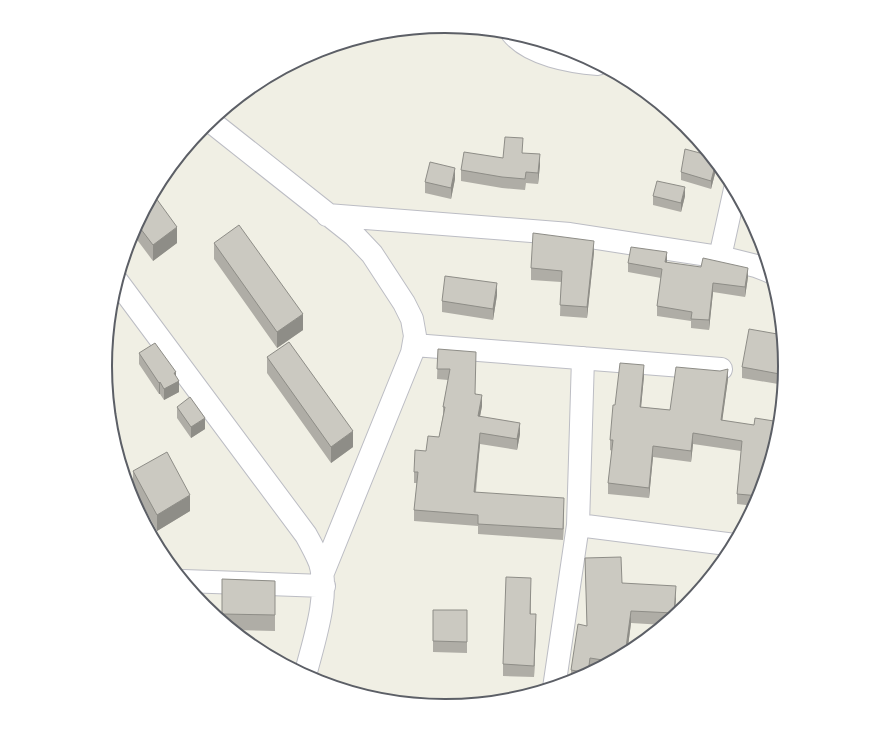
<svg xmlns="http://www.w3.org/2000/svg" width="891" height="733" font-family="Commissioner,sans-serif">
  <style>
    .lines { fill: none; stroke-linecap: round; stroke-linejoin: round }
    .minor-casing { stroke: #bcbdc4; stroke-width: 24 }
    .minor { stroke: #fff; stroke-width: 22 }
    .wall { fill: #afada6 }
    .shaded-wall { fill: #8e8d87 }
    .building { fill: #cbc9c1; stroke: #8e8d87 }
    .rim { fill: none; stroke: #5c5f66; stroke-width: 2 }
  </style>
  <rect width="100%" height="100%" fill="#f0efe4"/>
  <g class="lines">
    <defs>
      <path id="minor" d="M 512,33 C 530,55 571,62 598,64
        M 210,121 L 354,235 L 372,254 L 404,303 L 412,319 L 415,336 L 412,353 L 322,575
        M 327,215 L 570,234 L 720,257 L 756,266 L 771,272
        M 720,257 L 735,189
        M 117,281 L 306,535 C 311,544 316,553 320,563 C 330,596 313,643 305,676
        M 414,345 L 721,369
        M 578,525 L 735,545
        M 183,581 L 324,586
        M 554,688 L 578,525 L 583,358"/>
    </defs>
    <use href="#minor" class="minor-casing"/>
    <use href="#minor" class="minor"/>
  </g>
  <path class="wall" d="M 523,153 L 540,165 L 538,184 L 526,183 L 525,190 L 502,188 L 461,181 L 461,170 L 503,158 Z
    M 717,164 L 717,166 L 711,189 L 681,180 L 681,172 Z
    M 455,179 L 451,199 L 425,193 L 425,182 Z
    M 153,194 L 177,243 L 153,261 L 132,233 Z
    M 653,196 L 685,196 L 681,212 L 653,205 Z
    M 214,243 L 303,330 L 277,348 L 214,259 Z
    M 594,252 L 587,318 L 560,316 L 561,282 L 531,280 L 531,268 Z
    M 628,263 L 667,263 L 748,277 L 745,297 L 713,292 L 709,330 L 691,328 L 691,321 L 657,316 L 657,306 L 661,278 L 628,272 Z
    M 497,295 L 493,320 L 442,312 L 442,301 Z
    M 438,349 L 476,394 L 482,406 L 480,416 L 520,434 L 517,450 L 480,444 L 476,492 L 564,509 L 563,540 L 478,534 L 478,526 L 414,521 L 414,510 L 417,483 L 414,483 L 414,472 L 426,451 L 439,437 L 443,415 L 443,407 L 448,380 L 437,379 Z
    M 139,353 L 176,377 L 179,392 L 164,400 L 160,394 L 159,394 L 139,364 Z
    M 267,357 L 353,447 L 331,463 L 267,373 Z
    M 742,367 L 786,367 L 784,385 L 742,378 Z
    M 644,376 L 641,407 L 670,410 L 728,379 L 722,420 L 779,433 L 760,497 L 755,506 L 737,504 L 737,494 L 741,451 L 693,444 L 691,462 L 653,457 L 649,498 L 608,494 L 608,483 L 612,451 L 610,450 L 610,440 L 615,405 Z
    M 177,407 L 205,429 L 191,438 L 177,418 Z
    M 133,471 L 190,511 L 157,531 L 133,487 Z
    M 585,558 L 622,583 L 676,598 L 675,617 L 664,625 L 631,623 L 627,654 L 594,671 L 590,670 L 590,674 L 576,681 L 571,683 L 571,670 L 587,626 Z
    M 222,579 L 275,581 L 275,631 L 233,630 L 222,621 Z
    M 531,589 L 531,614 L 536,625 L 534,677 L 503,676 L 503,664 Z
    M 433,610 L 467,610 L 467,653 L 433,652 Z"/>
  <path class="shaded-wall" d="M 540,154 L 540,165 L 538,184 L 538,173 Z
    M 716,162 L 717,164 L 717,166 L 711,189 L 711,181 Z
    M 455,168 L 455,179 L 451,199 L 451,188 Z
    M 685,187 L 685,196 L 681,212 L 681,203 Z
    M 177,227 L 177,243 L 153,261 L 153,245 Z
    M 594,241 L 594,252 L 587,318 L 587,307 Z
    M 667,252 L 667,262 L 665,272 L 665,262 Z
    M 748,268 L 748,277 L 745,297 L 745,287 Z
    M 497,283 L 497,295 L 493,320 L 493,309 Z
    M 713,283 L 713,292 L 709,330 L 709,320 Z
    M 303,314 L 303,330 L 277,348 L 277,332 Z
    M 644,365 L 644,376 L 640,418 L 640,407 Z
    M 728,369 L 728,379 L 721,430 L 721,420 Z
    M 176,372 L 176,382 L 179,381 L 179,392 L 164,400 L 164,389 L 174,373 Z
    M 160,382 L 160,394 L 159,394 L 159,383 Z
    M 482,395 L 482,406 L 478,427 L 478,416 Z
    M 116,414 L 116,425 L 111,428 L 110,417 Z
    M 205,418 L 205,429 L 191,438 L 191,427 Z
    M 520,423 L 520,434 L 517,450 L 517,439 Z
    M 353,431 L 353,447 L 331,463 L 331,447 Z
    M 480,433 L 480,444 L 474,503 L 474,492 Z
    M 693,433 L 693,444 L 691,462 L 691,451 Z
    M 653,446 L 653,457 L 649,498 L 649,488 Z
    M 190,495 L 190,511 L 157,531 L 157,515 Z
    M 564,498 L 564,509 L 563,540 L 563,529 Z
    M 676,586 L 676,598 L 674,617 Z
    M 631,611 L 631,623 L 627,654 L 625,655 Z
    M 536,614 L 536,625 L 534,677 L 534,666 Z
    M 590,658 L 590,674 L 588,675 Z"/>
  <path class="building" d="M 505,137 L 523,138 L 522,153 L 540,154 L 538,173 L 526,172 L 525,179 L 502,177 L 461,170 L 464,152 L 503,158 Z
    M 685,149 L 711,156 L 716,162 L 711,181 L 681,172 Z
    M 430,162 L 455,168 L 451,188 L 425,182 Z
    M 657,181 L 685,187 L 681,203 L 653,196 Z
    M 153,194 L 177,227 L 153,245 L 137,224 Z
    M 239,225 L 303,314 L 277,332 L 214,243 Z
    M 533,233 L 594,241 L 587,307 L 560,305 L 562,271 L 531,268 Z
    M 631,247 L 667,252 L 665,262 L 701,267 L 703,258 L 748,268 L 745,287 L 713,283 L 709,320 L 691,319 L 692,312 L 657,306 L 662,269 L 628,263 Z
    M 445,276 L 497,283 L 493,309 L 442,301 Z
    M 749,329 L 783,335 L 786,367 L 785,375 L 742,367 Z
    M 289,342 L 353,431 L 331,447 L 267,357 Z
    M 155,343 L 176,372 L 174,373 L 179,381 L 164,389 L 160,382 L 159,383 L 139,353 Z
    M 438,349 L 476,352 L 475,394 L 482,395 L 478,416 L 520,423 L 517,439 L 480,433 L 474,492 L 564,498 L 563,529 L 478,524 L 478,515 L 414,510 L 418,472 L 414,472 L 415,450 L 426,451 L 428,436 L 439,437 L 445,407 L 443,407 L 450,369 L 437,369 Z
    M 620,363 L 644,365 L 640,407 L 670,410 L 676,367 L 720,371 L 728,369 L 721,420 L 754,425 L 755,418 L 780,422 L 779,433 L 760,496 L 737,494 L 742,441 L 693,433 L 691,451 L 653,446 L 649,488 L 608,483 L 613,440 L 610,440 L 613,405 L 615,405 Z
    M 190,397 L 205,418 L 191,427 L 177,407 Z
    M 108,400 L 116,414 L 110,417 Z
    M 167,452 L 190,495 L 157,515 L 133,471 Z
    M 621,557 L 622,583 L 676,586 L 674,613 L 631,611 L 625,655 L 616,660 L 609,659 L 609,661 L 590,658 L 588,673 L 571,670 L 578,624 L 587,626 L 585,558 Z
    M 506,577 L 531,578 L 530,614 L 536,614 L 534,666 L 503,664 Z
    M 222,579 L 275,581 L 275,615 L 222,614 Z
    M 684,604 L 689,604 L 682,610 Z
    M 433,610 L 467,610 L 467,642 L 433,641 Z"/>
  <path d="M0 0H891V733H0ZM112 366a333 333 0 1 1 666 0a333 333 0 1 1-666 0Z" fill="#fff" fill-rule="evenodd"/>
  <path class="rim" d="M112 366a333 333 0 1 1 666 0a333 333 0 1 1-666 0Z"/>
</svg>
